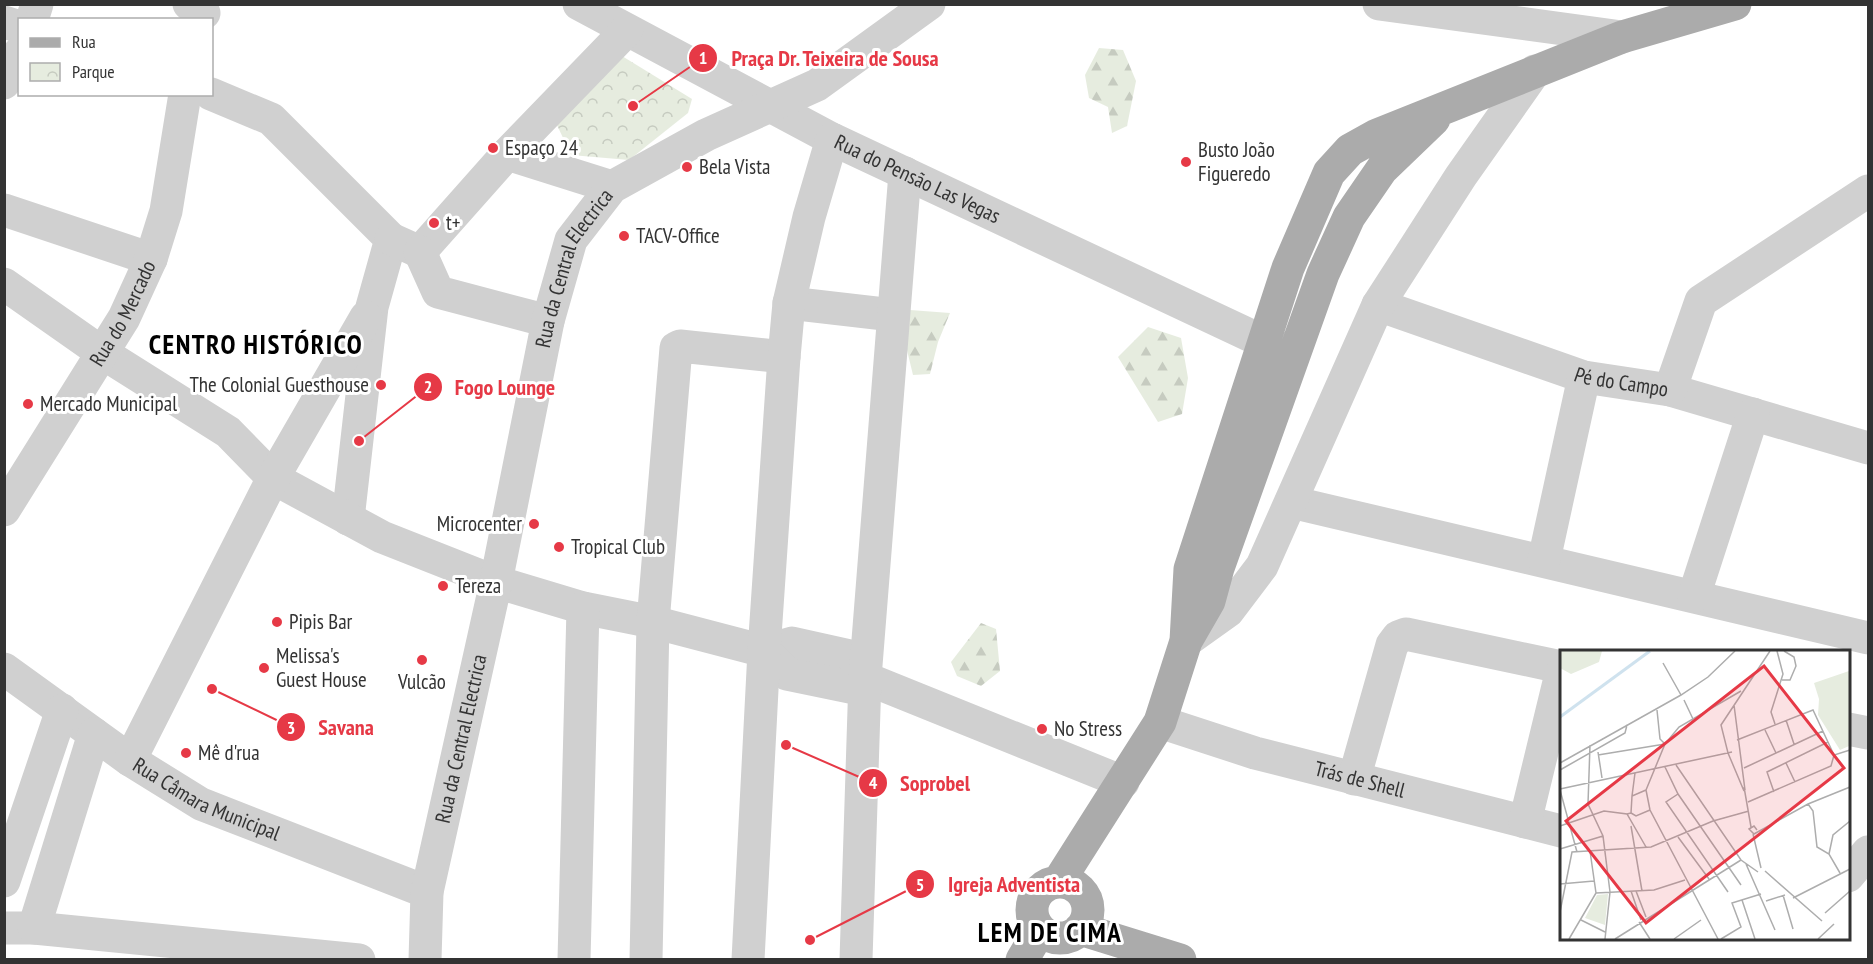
<svg xmlns="http://www.w3.org/2000/svg" width="1873" height="964" font-family="'PT Sans Narrow',sans-serif">
  <style>
    .forest { fill: url(#forest-firs) }
    .park { fill: url(#park-crowns) }
    .lines { fill: none; stroke-linecap: round; stroke-linejoin: round }
    .minor { stroke: #d0d0d0; stroke-width: 33 }
    .major { stroke: #ababab; stroke-width: 33 }
    .poi-dot { fill: #e63946; stroke: #fff; stroke-width: 2 }
    .labels { text-anchor: middle; stroke-width: 6; stroke-linejoin: round; paint-order: stroke }
    .poi-label { font-size: 21px; fill: #333; stroke: #fff; text-anchor: start }
    .street-label { font-size: 21px; fill: #333; stroke: #fff }
    .district-label { font-size: 27px; font-weight: bold; letter-spacing: 1.5px; fill: #000; stroke: #fff }
    .inset-river { fill: none; stroke: #cfe2ee; stroke-width: 3 }
    .inset-road { fill: none; stroke: #adadad; stroke-width: 1.5 }
    .view { fill: #e63946; fill-opacity: 0.15; stroke: #e63946; stroke-width: 3 }
    .inset-edge { fill: none; stroke: #333; stroke-width: 3 }
    .leader { fill: none; stroke: #e63946; stroke-width: 2 }
    .callout-dot { fill: #e63946; stroke: #fff; stroke-width: 2 }
    .mark-label { font-size: 18px; text-anchor: middle; font-weight: bold; fill: #fff }
    .callout-label { font-size: 22px; text-anchor: middle; font-weight: bold; fill: #e63946; stroke: #fff; stroke-width: 6; stroke-linejoin: round; paint-order: stroke }
  </style>
  <defs>
    <pattern id="forest-firs" width="22" height="20" patternUnits="userSpaceOnUse" patternTransform="scale(1.5)"><rect width="22" height="20" fill="#e6ecdf"/><path d="M5 1l3.5 6h-7zM16 11l3.5 6h-7z" fill="#c6cbc0"/></pattern>
    <pattern id="park-crowns" width="20" height="18" patternUnits="userSpaceOnUse" patternTransform="scale(1.5)"><rect width="20" height="18" fill="#e6ecdf"/><path d="M2 6a3 3 0 1 1 6 0M12 15a3 3 0 1 1 6 0" fill="none" stroke="#c6cbc0"/></pattern>
  </defs>
  <rect width="100%" height="100%" fill="#fff"/>
  <path class="forest" d="M 1099,48 L 1123,50 L 1136,81 L 1127,126 L 1112,133 L 1108,107 L 1089,98 L 1085,75 Z
    M 910,310 L 950,313 L 938,342 L 930,374 L 913,375 L 905,342 Z
    M 1148,327 L 1181,338 L 1188,378 L 1182,414 L 1158,422 L 1118,357 Z
    M 981,623 L 996,629 L 1000,671 L 981,686 L 957,676 L 951,662 Z"/>
  <path class="park" d="M 622,56 L 692,99 L 688,113 L 629,160 L 571,155 L 557,125 Z"/>
  <g class="lines">
    <g class="minor">
      <path d="M 189,4 L 204,13"/>
      <path id="s1" d="M 579,4 L 832,139 L 1262,341 L 1291,352"/>
      <path d="M 1379,4 L 1622,37"/>
      <path d="M 32,20 L 37,4"/>
      <path d="M 4,22 L 20,27"/>
      <path d="M 4,83 L 20,52"/>
      <path d="M 211,94 L 271,119 L 391,239 L 372,307 L 348,519"/>
      <path d="M 507,154 L 627,30"/>
      <path d="M 4,210 L 151,259"/>
      <path d="M 391,239 L 420,252 L 507,154 L 612,187"/>
      <path d="M 420,252 L 438,292 L 548,321"/>
      <path d="M 4,284 L 101,352 L 228,432 L 273,478 L 382,537 L 496,582 L 583,608 L 653,622 L 764,651 L 792,643 L 855,657 L 865,678 L 1123,782"/>
      <path d="M 789,303 L 893,315"/>
      <path id="s2" d="M 1378,305 L 1584,377 L 1670,390 L 1868,448"/>
      <path d="M 1670,390 L 1701,301 L 1868,191"/>
      <path d="M 1291,502 L 1868,638"/>
      <path id="s3" d="M 4,510 L 124,318 L 151,259 L 166,211 L 185,94"/>
      <path d="M 1544,560 L 1584,377"/>
      <path d="M 1694,596 L 1753,414"/>
      <path d="M 1186,641 L 1228,611 L 1262,566 L 1378,305 L 1461,176 L 1535,71"/>
      <path d="M 764,651 L 787,674 L 850,687 L 865,678"/>
      <path id="s4" d="M 4,669 L 130,760 L 201,804 L 427,892"/>
      <path id="s5" d="M 1160,722 L 1255,753 L 1561,831"/>
      <path d="M 1848,729 L 1868,733"/>
      <path d="M 130,760 L 273,478 L 366,317"/>
      <path d="M 1354,779 L 1392,645 L 1398,637 L 1406,634 L 1561,667"/>
      <path d="M 1525,822 L 1561,674"/>
      <path d="M 1848,876 L 1868,852"/>
      <path d="M 4,881 L 62,710"/>
      <path d="M 4,928 L 34,928 L 359,960"/>
      <path d="M 34,928 L 94,734"/>
      <path id="s6" d="M 425,960 L 427,892 L 496,582 L 548,321 L 571,240 L 612,187 L 706,135 L 817,85 L 929,4"/>
      <path d="M 574,960 L 583,608"/>
      <path d="M 646,960 L 653,622 L 676,348 L 680,346 L 784,357"/>
      <path d="M 748,960 L 764,651 L 784,357 L 789,303 L 809,217 L 832,139"/>
      <path d="M 856,960 L 865,678 L 905,173"/>
    </g>
    <path class="major" d="M 1186,641 L 1190,569 L 1288,268 L 1329,173 L 1350,150 L 1377,135 L 1622,37 L 1735,4
      M 1059,881 L 1160,722 L 1186,641 L 1209,601 L 1218,568 L 1323,274 L 1349,217 L 1382,169 L 1434,119
      M1032 910a28 28 0 1 1 56 0a28 28 0 1 1-56 0Z
      M 1080,929 L 1180,960
      M 1022,960 L 1040,930"/>
  </g>
  <g class="poi-dot">
    <circle cx="493" cy="148" r="6"/>
    <circle cx="1186" cy="162" r="6"/>
    <circle cx="687" cy="167" r="6"/>
    <circle cx="434" cy="223" r="6"/>
    <circle cx="624" cy="236" r="6"/>
    <circle cx="381" cy="385" r="6"/>
    <circle cx="28" cy="404" r="6"/>
    <circle cx="534" cy="524" r="6"/>
    <circle cx="559" cy="547" r="6"/>
    <circle cx="443" cy="586" r="6"/>
    <circle cx="277" cy="622" r="6"/>
    <circle cx="422" cy="660" r="6"/>
    <circle cx="264" cy="668" r="6"/>
    <circle cx="1042" cy="729" r="6"/>
    <circle cx="186" cy="753" r="6"/>
  </g>
  <g class="labels">
    <g class="poi-label">
      <text x="505" y="155">Espaço 24</text>
      <text x="1198" y="157">Busto João<tspan x="1198" dy="24">Figueredo</tspan></text>
      <text x="699" y="174">Bela Vista</text>
      <text x="446" y="230">t+</text>
      <text x="636" y="243">TACV-Office</text>
      <text x="369" y="392" text-anchor="end">The Colonial Guesthouse</text>
      <text x="40" y="411">Mercado Municipal</text>
      <text x="522" y="531" text-anchor="end">Microcenter</text>
      <text x="571" y="554">Tropical Club</text>
      <text x="455" y="593">Tereza</text>
      <text x="289" y="629">Pipis Bar</text>
      <text x="276" y="663">Melissa's<tspan x="276" dy="24">Guest House</tspan></text>
      <text x="422" y="689" text-anchor="middle">Vulcão</text>
      <text x="1054" y="736">No Stress</text>
      <text x="198" y="760">Mê d'rua</text>
    </g>
    <g class="street-label">
      <text dy="7" stroke="none"><textPath href="#s1" startOffset="381">Rua do Pensão Las Vegas</textPath></text>
      <text dy="7" stroke="none"><textPath href="#s6" startOffset="711">Rua da Central Electrica</textPath></text>
      <text dy="7" stroke="none"><textPath href="#s3" startOffset="230">Rua do Mercado</textPath></text>
      <text dy="7" stroke="none"><textPath href="#s2" startOffset="256">Pé do Campo</textPath></text>
      <text dy="7" stroke="none"><textPath href="#s6" startOffset="225">Rua da Central Electrica</textPath></text>
      <text dy="7" stroke="none"><textPath href="#s5" startOffset="208">Trás de Shell</textPath></text>
      <text dy="7" stroke="none"><textPath href="#s4" startOffset="242">Rua Câmara Municipal</textPath></text>
    </g>
    <g class="district-label">
      <text x="256" y="354">CENTRO HISTÓRICO</text>
      <text x="1050" y="942">LEM DE CIMA</text>
    </g>
  </g>
  <g transform="translate(1560 650)">
    <rect width="290" height="290" fill="#fff"/>
    <path d="M 0,1 L 42,1 L 39,12 L 11,24 L 0,18 Z" fill="#e6ecdf"/>
    <path d="M 48,244 L 45,275 L 25,268 L 37,245 Z" fill="#e6ecdf"/>
    <path d="M 289,21 L 289,96 L 280,100 L 258,65 L 259,49 L 254,33 Z" fill="#e6ecdf"/>
    <path class="inset-river" d="M 0,67 L 90,1"/>
    <path class="inset-road" d="M 103,13 L 121,45M 222,30 L 230,30 L 236,16 L 234,7 L 224,1M 124,50 L 133,69M 174,55 L 185,140M 97,60 L 100,89 L 105,94M 226,70 L 234,94M 215,74 L 211,62 L 223,24 L 217,1M 205,80 L 216,103M 177,90 L 253,60 L 274,105M 30,95 L 28,154 L 43,186 L 50,242 L 45,289M 38,102 L 42,128M 38,105 L 105,94M 0,113 L 121,45 L 148,27 L 175,1M 226,113 L 235,132M 116,115 L 181,210 L 198,222M 105,117 L 118,144 L 181,235M 184,118 L 263,81M 0,120 L 65,83 L 67,75M 184,137 L 191,177M 0,139 L 172,102M 0,140 L 17,202M 184,141 L 168,103 L 161,75 L 210,1M 214,142 L 207,122 L 268,92M 118,144 L 106,152 L 168,242M 72,146 L 75,123M 188,152 L 271,116 L 274,105 L 290,100M 248,154 L 253,161 L 257,197 L 269,204 L 280,223M 71,163 L 76,166 L 90,160M 67,164 L 71,163 L 72,146 L 86,140M 153,171 L 189,161M 0,176 L 44,161 L 67,164 L 86,197M 71,176 L 82,241M 197,180 L 194,176 L 189,179 L 194,184 L 248,154 L 290,137M 193,184 L 201,218M 118,187 L 149,229M 0,199 L 43,186M 269,204 L 273,185 L 290,171M 186,214 L 215,280M 205,221 L 262,271M 0,234 L 34,231M 71,241 L 81,270M 76,241 L 86,267M 36,243 L 94,240 L 125,230M 223,245 L 233,279M 233,248 L 290,219M 182,250 L 195,289M 206,251 L 225,245M 0,262 L 12,202 L 91,197 L 153,171M 265,263 L 290,241M 21,270 L 45,282M 79,272 L 90,289M 9,289 L 36,243 L 30,201M 55,289 L 181,210M 114,289 L 141,270M 158,289 L 90,160 L 86,140 L 105,94 L 119,77 L 181,41M 161,289 L 181,277 L 172,253 L 201,244M 258,289 L 274,274"/>
    <path class="view" d="M 204,16 L 284,118 L 86,273 L 6,171 Z"/>
    <rect width="290" height="290" class="inset-edge"/>
  </g>
  <path class="leader" d="M633 106L703 58M359 441L428 387M212 689L291 727M786 745L873 783M810 940L920 884"/>
  <g class="callout-dot">
    <circle cx="633" cy="106" r="6"/>
    <circle cx="359" cy="441" r="6"/>
    <circle cx="212" cy="689" r="6"/>
    <circle cx="786" cy="745" r="6"/>
    <circle cx="810" cy="940" r="6"/>
    <circle cx="703" cy="58" r="15"/>
    <circle cx="428" cy="387" r="15"/>
    <circle cx="291" cy="727" r="15"/>
    <circle cx="873" cy="783" r="15"/>
    <circle cx="920" cy="884" r="15"/>
  </g>
  <g class="mark-label">
    <text x="703" y="64">1</text>
    <text x="428" y="393">2</text>
    <text x="291" y="734">3</text>
    <text x="873" y="789">4</text>
    <text x="920" y="891">5</text>
  </g>
  <g class="callout-label">
    <text x="835" y="66">Praça Dr. Teixeira de Sousa</text>
    <text x="505" y="395">Fogo Lounge</text>
    <text x="346" y="735">Savana</text>
    <text x="935" y="791">Soprobel</text>
    <text x="1014" y="892">Igreja Adventista</text>
  </g>
  <rect width="1873" height="964" fill="none" stroke="#333333" stroke-width="12"/>
  <rect x="18" y="18" width="195" height="78" fill="#ffffff" stroke="#adadad" stroke-width="1.5"/>
  <rect x="30" y="38" width="30" height="9" fill="#ababab" stroke="#adadad" stroke-width="1.5"/>
  <text x="72" y="48" font-size="18" fill="#333333">Rua</text>
  <rect x="30" y="63" width="30" height="18" fill="url(#park-crowns)" stroke="#adadad" stroke-width="1.5"/>
  <text x="72" y="78" font-size="18" fill="#333333">Parque</text>
</svg>
